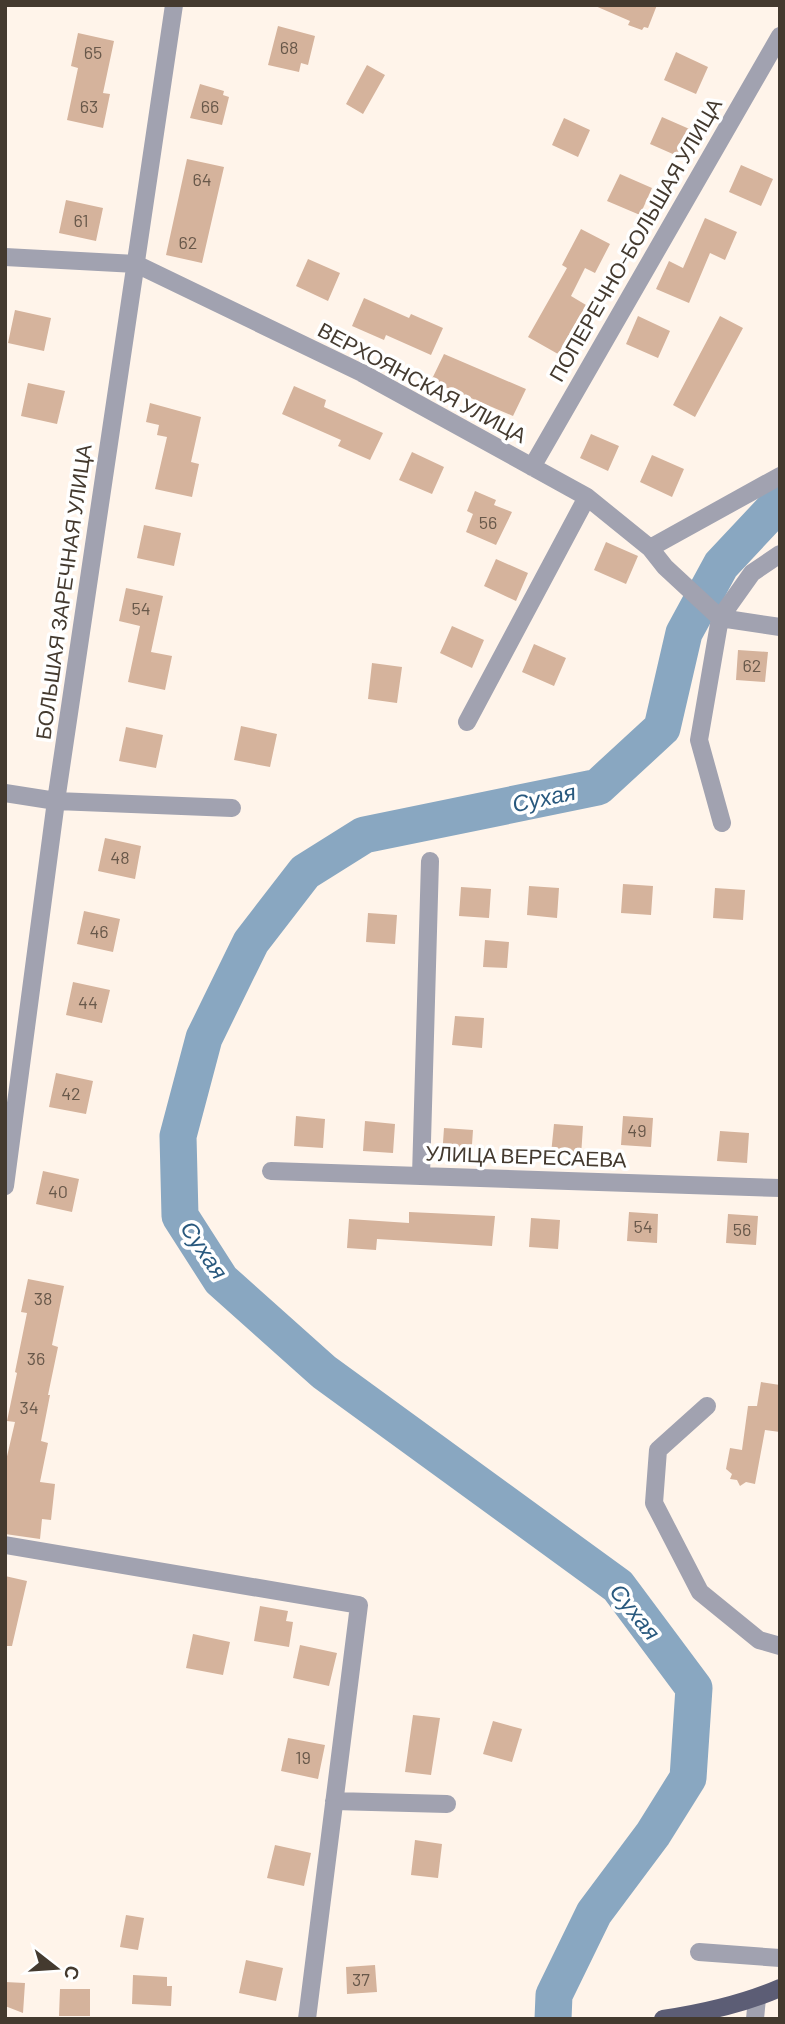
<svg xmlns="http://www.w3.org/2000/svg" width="785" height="2024" font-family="Barlow,sans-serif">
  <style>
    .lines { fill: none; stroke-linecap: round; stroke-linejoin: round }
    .river { stroke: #89a7c1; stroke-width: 37 }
    .building { fill: #d5b39c }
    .minor { stroke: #a1a2b0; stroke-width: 18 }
    .major { stroke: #5c5d75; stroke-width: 18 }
    .labels { text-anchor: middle; stroke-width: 7; stroke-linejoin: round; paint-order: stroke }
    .number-label { font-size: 18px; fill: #68584a }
    .street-label { font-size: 21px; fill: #443a2f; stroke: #fff }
    .water-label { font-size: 23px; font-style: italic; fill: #29597e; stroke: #fff }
  </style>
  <rect width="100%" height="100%" fill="#fff4ea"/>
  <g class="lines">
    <path class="river" d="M 553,2019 L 554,1995 L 594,1913 L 653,1834 L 688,1778 L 694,1688 L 618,1586 L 324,1372 L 221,1280 L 180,1216 L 178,1136 L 204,1038 L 251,942 L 305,872 L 364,835 L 598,787 L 662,728 L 684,633 L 721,565 L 780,502"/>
  </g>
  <path class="building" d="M 593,5 L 657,5 L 648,28 L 644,27 L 642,30 L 628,25 L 630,21 Z
    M 278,26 L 315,36 L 308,65 L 301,63 L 299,72 L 268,65 Z
    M 78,33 L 114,41 L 103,93 L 110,94 L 103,128 L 67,120 L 78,68 L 71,66 Z
    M 676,52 L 708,67 L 696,94 L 664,80 Z
    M 367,65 L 385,75 L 363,114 L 346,104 Z
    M 200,84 L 224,91 L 223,95 L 229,97 L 222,125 L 190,118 Z
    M 662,117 L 694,131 L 682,158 L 650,144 Z
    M 564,118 L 590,130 L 578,157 L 552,145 Z
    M 187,159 L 224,167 L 202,263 L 166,255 Z
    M 741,165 L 773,179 L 761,206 L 729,192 Z
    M 620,174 L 652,188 L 640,215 L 607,201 Z
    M 66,200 L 103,208 L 96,241 L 59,233 Z
    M 705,218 L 737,232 L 725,260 L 710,253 L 689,303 L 656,289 L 669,261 L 683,268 Z
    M 581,229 L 610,244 L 595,273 L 585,268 L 571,296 L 586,305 L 558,354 L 528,337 L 567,268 L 562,265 Z
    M 308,259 L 340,273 L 328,301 L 296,286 Z
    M 364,298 L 409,318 L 411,314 L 443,328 L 431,355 L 386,335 L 384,340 L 352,326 Z
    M 15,310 L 51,318 L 44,351 L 8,343 Z
    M 638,316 L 670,331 L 658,358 L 626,344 Z
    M 720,316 L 743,328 L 695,417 L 673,405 Z
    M 444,354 L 526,389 L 513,416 L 431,381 Z
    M 28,383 L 65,391 L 57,424 L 21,416 Z
    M 294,386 L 326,400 L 324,407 L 383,433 L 370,460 L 338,446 L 341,440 L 282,414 Z
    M 150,403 L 201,417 L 191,462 L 199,464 L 192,497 L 155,489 L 167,437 L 157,435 L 159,425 L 146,422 Z
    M 591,434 L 619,446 L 608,471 L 580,458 Z
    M 412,452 L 444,467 L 432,494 L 399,480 Z
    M 652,455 L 684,469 L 672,497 L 640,482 Z
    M 475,491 L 496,500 L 494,505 L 512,512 L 496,545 L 466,532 L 473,514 L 467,511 Z
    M 144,525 L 181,533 L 174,566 L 137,558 Z
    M 606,542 L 638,556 L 626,584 L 594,570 Z
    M 496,559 L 528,573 L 516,601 L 484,586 Z
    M 126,588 L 163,596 L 151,652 L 172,656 L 165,690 L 128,682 L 140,626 L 119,621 Z
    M 452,626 L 484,640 L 472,668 L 440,653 Z
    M 534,644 L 566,658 L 554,686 L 522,672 Z
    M 738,650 L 768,652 L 765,682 L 736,680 Z
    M 372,663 L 402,667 L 397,703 L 368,699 Z
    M 241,726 L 277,734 L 270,767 L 234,760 Z
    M 126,727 L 163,735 L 156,768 L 119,761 Z
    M 105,838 L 141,846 L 135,879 L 98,871 Z
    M 623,884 L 653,886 L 651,915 L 621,913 Z
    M 529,886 L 559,888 L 557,918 L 527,915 Z
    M 461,887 L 491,889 L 489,918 L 459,916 Z
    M 715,888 L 745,890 L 743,920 L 713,918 Z
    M 84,911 L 120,919 L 113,952 L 77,944 Z
    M 368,913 L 397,915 L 395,944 L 366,942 Z
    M 485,940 L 509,942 L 507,968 L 483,967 Z
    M 73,982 L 110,990 L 102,1023 L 66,1015 Z
    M 455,1016 L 484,1018 L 482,1048 L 452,1045 Z
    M 56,1073 L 93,1081 L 86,1114 L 49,1107 Z
    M 296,1116 L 325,1119 L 323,1148 L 294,1146 Z
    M 623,1116 L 653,1118 L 651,1147 L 621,1145 Z
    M 365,1121 L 395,1124 L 393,1153 L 363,1151 Z
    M 554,1124 L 583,1126 L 581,1156 L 551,1154 Z
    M 444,1128 L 473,1130 L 471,1159 L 442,1157 Z
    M 720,1131 L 749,1133 L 747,1163 L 717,1161 Z
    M 43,1171 L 79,1179 L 72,1212 L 36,1204 Z
    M 409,1212 L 495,1216 L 492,1246 L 377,1239 L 376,1250 L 347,1248 L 349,1219 L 409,1223 Z
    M 629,1212 L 658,1214 L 657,1243 L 627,1241 Z
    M 728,1214 L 758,1216 L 756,1245 L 726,1243 Z
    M 531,1218 L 560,1220 L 558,1249 L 529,1247 Z
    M 28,1279 L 64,1286 L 52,1345 L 58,1347 L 48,1395 L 50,1395 L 41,1441 L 48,1443 L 40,1482 L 55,1484 L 51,1520 L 42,1519 L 40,1539 L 5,1534 L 5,1465 L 15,1422 L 7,1421 L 17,1373 L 15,1372 L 27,1313 L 21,1312 Z
    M 761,1382 L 780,1385 L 780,1432 L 765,1430 L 755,1484 L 746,1482 L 740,1486 L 737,1480 L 730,1479 L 732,1474 L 726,1469 L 730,1448 L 742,1450 L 748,1406 L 757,1406 Z
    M 5,1576 L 27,1581 L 12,1646 L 5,1646 Z
    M 260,1606 L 288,1611 L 286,1621 L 293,1622 L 289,1647 L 254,1641 Z
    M 193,1634 L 230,1642 L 223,1675 L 186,1668 Z
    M 300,1645 L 337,1653 L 329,1686 L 293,1678 Z
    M 413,1715 L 440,1718 L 431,1775 L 405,1772 Z
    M 493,1721 L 522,1729 L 512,1762 L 483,1754 Z
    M 288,1738 L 325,1745 L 318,1779 L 281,1771 Z
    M 415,1840 L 442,1844 L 438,1878 L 411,1875 Z
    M 275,1845 L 311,1853 L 304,1886 L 267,1878 Z
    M 126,1915 L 144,1918 L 138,1950 L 120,1947 Z
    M 246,1960 L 283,1968 L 276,2001 L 239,1993 Z
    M 375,1965 L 377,1992 L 347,1994 L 346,1967 Z
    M 133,1975 L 167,1977 L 167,1986 L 172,1986 L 171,2006 L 132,2004 Z
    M 5,1982 L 25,1983 L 23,2013 L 5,2006 Z
    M 60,1989 L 90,1989 L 90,2016 L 59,2016 Z"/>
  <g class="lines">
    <path class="minor" d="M 5,257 L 136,264 L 362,373 L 587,497 L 650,548 L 665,567 L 720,618 L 780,627
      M 532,467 L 780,36
      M 650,548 L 780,476
      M 467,722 L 587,497
      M 5,793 L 56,801 L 232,808
      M 722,823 L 699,740 L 720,618 L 752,573 L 780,554
      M 271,1171 L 780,1188
      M 421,1176 L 430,861
      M 5,1186 L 56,801 L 174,5
      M 707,1406 L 658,1450 L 654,1503 L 700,1592 L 759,1640 L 780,1646
      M 5,1545 L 359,1605 L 307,2019
      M 334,1801 L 447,1804
      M 699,1952 L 780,1958
      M 755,2019 L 757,1998"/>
    <path class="major" d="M 663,2019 C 703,2013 743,2004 780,1988"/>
  </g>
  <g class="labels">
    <g class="number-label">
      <text x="289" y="54">68</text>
      <text x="93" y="59">65</text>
      <text x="89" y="113">63</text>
      <text x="210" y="113">66</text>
      <text x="202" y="186">64</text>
      <text x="81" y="227">61</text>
      <text x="188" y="249">62</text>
      <text x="488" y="529">56</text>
      <text x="141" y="615">54</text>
      <text x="752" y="672">62</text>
      <text x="120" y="864">48</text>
      <text x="99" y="938">46</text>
      <text x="88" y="1009">44</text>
      <text x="71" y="1100">42</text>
      <text x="637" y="1137">49</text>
      <text x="58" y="1198">40</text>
      <text x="643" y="1233">54</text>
      <text x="742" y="1236">56</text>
      <text x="43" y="1305">38</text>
      <text x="36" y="1365">36</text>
      <text x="29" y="1414">34</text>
      <text x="303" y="1764">19</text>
      <text x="361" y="1986">37</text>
    </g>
    <g class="street-label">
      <text transform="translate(636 240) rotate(-60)" y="7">ПОПЕРЕЧНО-БОЛЬШАЯ УЛИЦА</text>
      <text transform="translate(422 383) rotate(28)" y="7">ВЕРХОЯНСКАЯ УЛИЦА</text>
      <text transform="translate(64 592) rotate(-82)" y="7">БОЛЬШАЯ ЗАРЕЧНАЯ УЛИЦА</text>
      <text transform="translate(526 1157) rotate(2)" y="7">УЛИЦА ВЕРЕСАЕВА</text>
    </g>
    <g class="water-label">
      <text transform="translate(544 798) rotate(-12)" y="8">Сухая</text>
      <text transform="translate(204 1250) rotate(56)" y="8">Сухая</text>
      <text transform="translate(635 1612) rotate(51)" y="8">Сухая</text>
    </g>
  </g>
  <rect width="785" height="2024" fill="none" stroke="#443a2f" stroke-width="14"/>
  <g transform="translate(56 1968) rotate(107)" stroke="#ffffff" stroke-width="5" paint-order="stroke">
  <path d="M0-5L12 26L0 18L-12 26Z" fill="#443a2f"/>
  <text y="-10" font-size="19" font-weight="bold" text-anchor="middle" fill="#443a2f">С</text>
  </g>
</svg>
